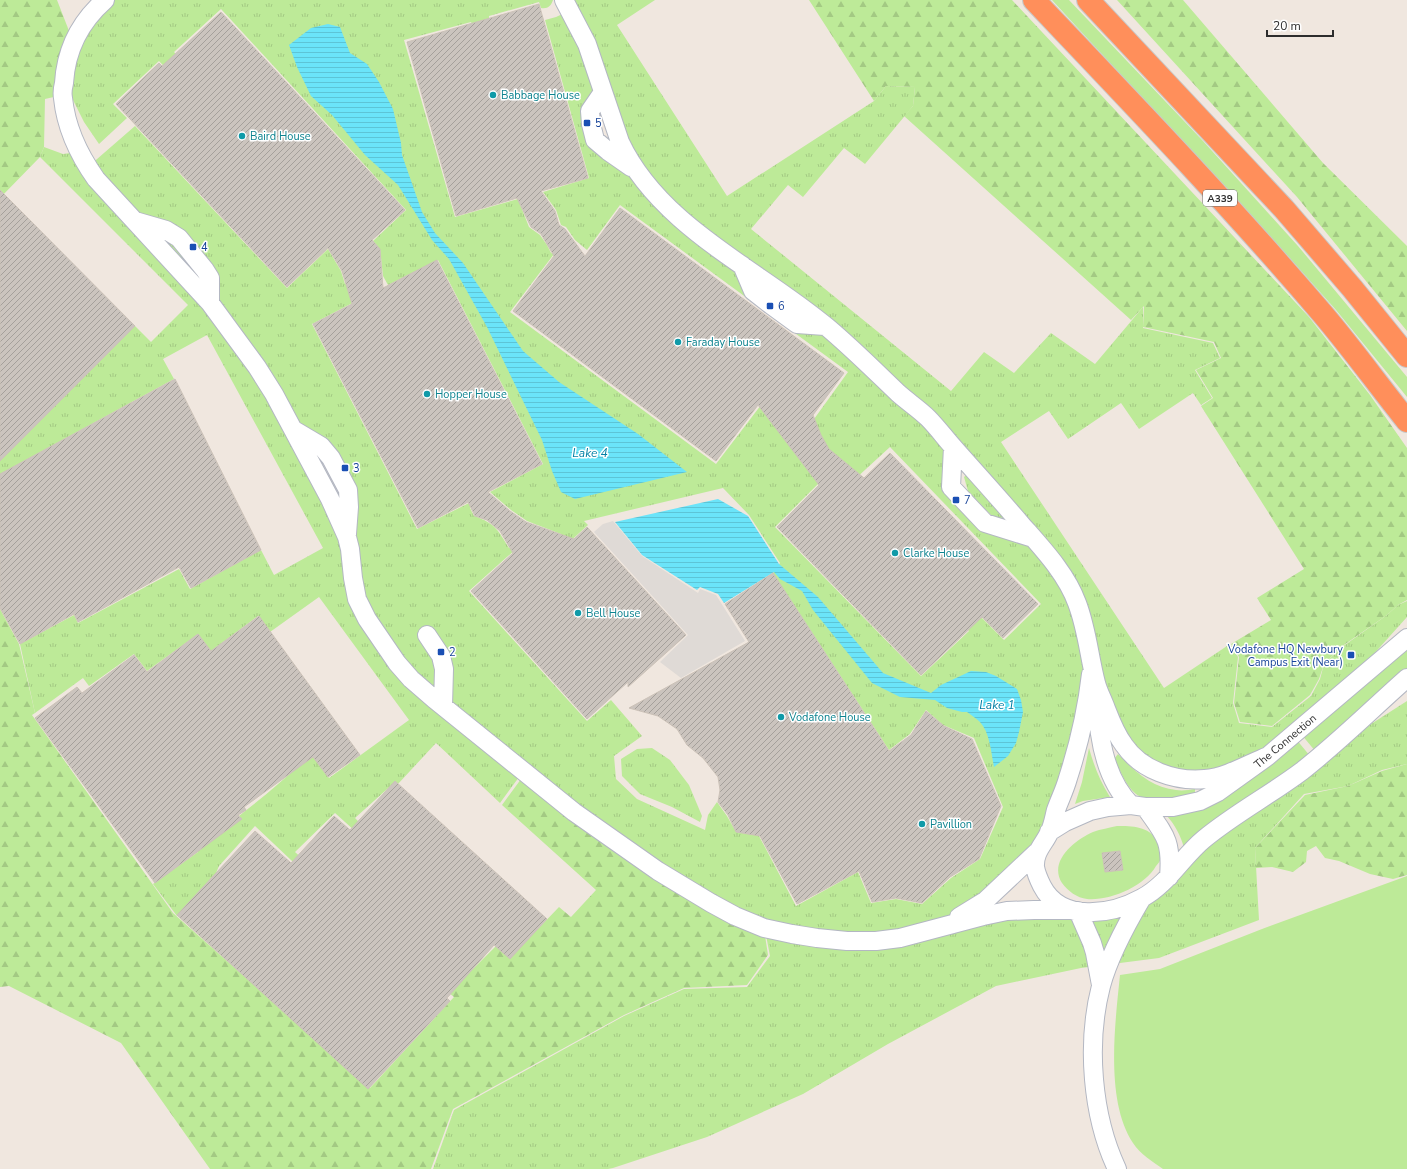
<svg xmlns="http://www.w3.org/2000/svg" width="1407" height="1169" font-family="'Nunito Sans',sans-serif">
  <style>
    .grass { fill: #bdea98 }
    .forest { fill: url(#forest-firs) }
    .park { fill: url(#park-tufts) }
    .plaza { fill: #dfdad6 }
    .water { fill: url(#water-rules) }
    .building { fill: url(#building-hatch); stroke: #ccc2b8 }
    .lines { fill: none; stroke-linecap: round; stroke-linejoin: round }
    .street-casing { stroke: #b3b7c2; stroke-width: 20 }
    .highway-casing { stroke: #c8c8c8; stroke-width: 24 }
    .street { stroke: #fff; stroke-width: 18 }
    .highway { stroke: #ff8f5b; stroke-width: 22 }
    .culture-dot { fill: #0f9aa8; stroke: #fff; stroke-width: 1.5 }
    .transit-dot { fill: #1a4fb4; stroke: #fff; stroke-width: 1.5 }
    .labels { text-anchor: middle; stroke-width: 3; stroke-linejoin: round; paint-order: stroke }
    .shield { fill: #fff; stroke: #6c6c6c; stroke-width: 1 }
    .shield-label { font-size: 10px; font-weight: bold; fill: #2d2d2d }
    .culture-label { font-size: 11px; fill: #0d838f; stroke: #fff; text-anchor: start }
    .transit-label { font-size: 11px; fill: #164399; stroke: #fff; text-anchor: start }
    .street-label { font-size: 11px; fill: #2d2d2d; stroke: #fff }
    .water-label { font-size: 12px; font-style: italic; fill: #0380a5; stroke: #fff }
  </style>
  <defs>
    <pattern id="forest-firs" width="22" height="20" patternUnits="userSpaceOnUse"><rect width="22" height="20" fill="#bdea98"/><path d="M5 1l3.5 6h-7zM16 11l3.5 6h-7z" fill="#a3c983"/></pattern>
    <pattern id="park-tufts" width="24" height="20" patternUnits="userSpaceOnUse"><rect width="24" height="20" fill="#bdea98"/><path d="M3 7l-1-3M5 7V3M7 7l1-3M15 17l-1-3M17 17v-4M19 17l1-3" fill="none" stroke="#a3c983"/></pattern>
    <pattern id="water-rules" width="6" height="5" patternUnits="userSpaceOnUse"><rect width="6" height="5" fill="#6be4f9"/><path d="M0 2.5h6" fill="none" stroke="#5dc4d6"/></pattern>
    <pattern id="building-hatch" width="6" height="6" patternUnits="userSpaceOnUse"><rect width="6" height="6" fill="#cbc4be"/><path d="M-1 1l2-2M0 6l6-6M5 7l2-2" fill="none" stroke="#a5a09b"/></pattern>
  </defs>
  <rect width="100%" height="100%" fill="#f0e7df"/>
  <path class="grass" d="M 1052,0 L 1069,0 L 1203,141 L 1298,246 L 1407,377 L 1407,397 L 1336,310 L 1288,256 Z
    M 1407,646 L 1407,671 L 1316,752 L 1301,734 Z
    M 1296,739 L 1310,756 L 1184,848 C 1181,836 1175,825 1167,816 L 1202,808 Z
    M 1089,748 C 1094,766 1100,781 1110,797 L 1083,801 L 1075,804 L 1082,782 Z
    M 1118,754 C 1133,770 1152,788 1176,790 C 1182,791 1189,790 1195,789 L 1195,794 C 1181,796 1147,804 1136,794 C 1125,785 1120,770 1114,759 Z
    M 1117,826 C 1132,826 1149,826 1157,841 C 1160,846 1162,853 1161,858 C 1160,861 1158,864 1156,866 C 1145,886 1110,901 1087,899 C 1077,898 1068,891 1062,883 C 1048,861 1075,840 1093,832 C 1101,829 1109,828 1117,826 Z
    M 1407,876 L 1407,1169 L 1163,1169 C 1153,1162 1140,1154 1133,1143 C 1105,1101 1115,1024 1120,975 L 1160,969 L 1262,929 Z"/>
  <path class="forest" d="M 0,0 L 57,0 L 71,36 L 58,96 L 45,99 L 44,147 L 40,157 L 0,198 Z
    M 809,0 L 1012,0 L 1309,317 L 1370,395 L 1407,448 L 1407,600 L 1398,605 L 1387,615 L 1341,647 L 1324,664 L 1319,679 L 1310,695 L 1272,726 L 1240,722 L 1234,703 L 1239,657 L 1231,644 L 1271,620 L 1257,598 L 1304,569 L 1201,406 L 1213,398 L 1196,370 L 1221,358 L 1214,342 L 1143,327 L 1144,306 L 1131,320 L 904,116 L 913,106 L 915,87 L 886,86 L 874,101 Z
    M 1117,0 L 1183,0 L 1323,163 L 1407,246 L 1407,331 L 1297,197 Z
    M 0,609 L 19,644 L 35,713 L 32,715 L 173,913 L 370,1088 L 454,997 L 449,993 L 496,946 L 510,958 L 559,907 L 571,917 L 596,890 L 502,805 L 524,775 L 764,929 L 768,955 L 747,985 L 684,988 L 624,1015 L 453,1109 L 431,1169 L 210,1169 L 121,1043 L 9,986 L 0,987 Z
    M 1407,764 L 1407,875 L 1393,879 L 1370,874 L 1339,861 L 1325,858 L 1316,846 L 1307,851 L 1306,862 L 1293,872 L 1272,867 L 1256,868 L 1255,848 L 1305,795 L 1348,786 L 1382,771 Z"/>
  <path class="park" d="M 113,0 L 553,0 C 551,6 548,9 541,8 L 539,2 L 489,16 L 489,19 L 472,24 L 471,22 L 404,40 L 455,217 L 518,199 L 529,227 L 540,235 L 547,245 L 551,253 L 554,254 L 510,312 L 716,464 L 761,405 L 824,478 L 775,527 L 921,676 L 969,631 L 966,627 L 979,615 L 1004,640 L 1041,604 L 890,447 L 854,480 L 809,426 L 848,372 L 620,205 L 587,250 L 575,240 L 566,227 L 561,225 L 556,210 L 543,192 L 589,178 L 545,20 L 556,17 L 569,11 L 602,91 L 595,141 L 824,329 L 949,448 L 947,488 L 984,527 L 1032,540 L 1055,569 L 1090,663 L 1048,832 L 959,916 L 900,937 L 792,933 L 686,887 L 412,677 L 359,598 L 350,489 L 295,429 L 180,237 L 135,219 L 89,166 L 135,126 L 287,288 L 328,249 L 341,271 L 345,284 L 351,283 L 366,296 L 312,324 L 417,529 L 477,499 L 470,508 L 474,516 C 495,523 498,530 509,548 L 516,549 L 469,591 L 587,721 L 611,700 L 642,736 L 614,756 L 616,779 L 637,799 L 705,830 L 708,815 L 717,802 L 727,816 L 736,832 L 748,834 L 749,817 L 796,906 L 858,872 L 871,903 L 896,899 L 922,904 L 951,878 L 980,859 L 1003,807 L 974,738 L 943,725 L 926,710 L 910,734 L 889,750 L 773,573 L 780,563 L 749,515 L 723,488 L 584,521 L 588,525 L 553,557 L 549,548 L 561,534 L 527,521 L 511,510 L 490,492 L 543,464 L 438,260 L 388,285 L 383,276 L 380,249 L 373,241 L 406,210 L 221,9 L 174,52 L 197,77 L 185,89 L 159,61 L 113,104 L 127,118 L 99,144 L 84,122 L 72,98 L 69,75 L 75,48 Z
    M 566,0 L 655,0 L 617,25 L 727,196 L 874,101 L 886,86 L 915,87 L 913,106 L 865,164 L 844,148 L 803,197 L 788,185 L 751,229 L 951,391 L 984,352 L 1014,373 L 1051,333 L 1095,364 L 1143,307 L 1143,328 L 1213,343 L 1220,358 L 1195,370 L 1212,398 L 1201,405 L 1193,393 L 1139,429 L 1121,403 L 1068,439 L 1049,411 L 1001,442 L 1164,688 L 1230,644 L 1238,657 L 1233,703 L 1239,723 L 1272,727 L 1311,696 L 1320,679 L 1324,664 L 1342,647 L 1387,615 L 1398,605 L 1407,601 L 1407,617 L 1345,686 L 1267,754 L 1205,777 L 1151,766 L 1115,727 L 1083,615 L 954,445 L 743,263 L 637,169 Z
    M 44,147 L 63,154 L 78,152 L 210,303 L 329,499 L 352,578 L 396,663 L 522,773 L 500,803 L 436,743 L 398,784 L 395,782 L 355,818 L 361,824 L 355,831 L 335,813 L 295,852 L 317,872 L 310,878 L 255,826 L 219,866 L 216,873 L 177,916 L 153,884 L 198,852 L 195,849 C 236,819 275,789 311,754 L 329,778 L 409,720 L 319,597 L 270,632 L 258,616 L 211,651 L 198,634 L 147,671 L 134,654 L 89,686 L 83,678 L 35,713 L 20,644 L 74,615 L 78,623 L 179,569 L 190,589 L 261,550 L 274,575 L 323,548 L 207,335 L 163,359 L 174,379 L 0,474 L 0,455 L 135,326 L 151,342 L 188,305 L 40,157 Z
    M 158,239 L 171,241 L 200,273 L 200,286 Z
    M 967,474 L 1007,518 L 1004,519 L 992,516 L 968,491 L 964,477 Z
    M 1407,701 L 1407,764 L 1382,770 L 1348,786 L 1304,794 L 1255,848 L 1259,920 L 1159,958 L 1081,968 L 996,986 L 888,1044 L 803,1094 L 707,1137 L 613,1168 L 608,1169 L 433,1169 L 454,1110 L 624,1016 L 684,989 L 747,987 L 770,956 L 765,930 L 815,942 L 983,921 L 1103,916 L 1192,856 L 1346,740 Z
    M 652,748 L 670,760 L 689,785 L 702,816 L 700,822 L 672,807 L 640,794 L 622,776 L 621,759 L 637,749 Z"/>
  <path class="plaza" d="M 613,521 L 642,556 L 698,593 L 700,589 L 716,595 L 745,641 L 681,678 L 660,662 L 688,635 L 594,532 L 603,524 Z"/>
  <path class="water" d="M 328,24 L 340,27 L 350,53 L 367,64 L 379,82 L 393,109 L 401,143 L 402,155 L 422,212 L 435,233 L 463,263 L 523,351 L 559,382 L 638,434 L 687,472 L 575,499 L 561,492 L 552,471 L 542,440 L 487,327 L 449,259 L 432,240 L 398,185 L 365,155 L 332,115 L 311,96 L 297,67 L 289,45 L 311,28 Z
    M 718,499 L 748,516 L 779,564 L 818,597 L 883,673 L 931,693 L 941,685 L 971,671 L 986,672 L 996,676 L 1017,689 L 1021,700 L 1023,712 L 1019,732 L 1016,743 L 1008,756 L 994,767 C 991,752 990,733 980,722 C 976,718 971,715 967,712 L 962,712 L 947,708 L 935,700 L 900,697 L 872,683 L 813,610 L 802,591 L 780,579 L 774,572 L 724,603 L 718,594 L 700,587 L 697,590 L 642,555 L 615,522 Z"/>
  <path class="building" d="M 539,4 L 588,178 L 541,191 L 555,211 L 559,225 L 565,229 L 585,256 L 620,208 L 844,373 L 813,415 L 821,435 L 829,449 L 864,478 L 890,453 L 1038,604 L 1003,638 L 982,617 L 921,675 L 777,527 L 819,485 L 758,405 L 716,461 L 513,311 L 554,256 L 541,234 L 531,227 L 517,198 L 456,216 L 407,42 Z
    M 221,12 L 405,210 L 372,240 L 380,249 L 383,288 L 437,260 L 542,464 L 488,492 L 510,511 L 526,522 L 543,528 L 574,539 L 587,527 L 686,635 L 628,687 L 628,682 L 587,719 L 471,591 L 513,553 L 500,531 L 487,520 L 475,516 L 468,502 L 418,528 L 313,324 L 352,304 L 342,271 L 328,248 L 287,287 L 116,104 L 159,63 L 162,66 Z
    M 0,190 L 135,326 L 0,461 Z
    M 175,379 L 261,550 L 191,588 L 179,567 L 78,622 L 74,614 L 20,644 L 0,608 L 0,474 Z
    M 773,573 L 889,751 L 911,735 L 926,711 L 944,726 L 972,739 L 1001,806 L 979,859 L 950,877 L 922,903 L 896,898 L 872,902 L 859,871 L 797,904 L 760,836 L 736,832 L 728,815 L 718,802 L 720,790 L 718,777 L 703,758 L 687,745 L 677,729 L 658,716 L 629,708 L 749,642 L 725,604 Z
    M 259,616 L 360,755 L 328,777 L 313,757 L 244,807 L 246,810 L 238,815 L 242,819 L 155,883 L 35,718 L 77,687 L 82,693 L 134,655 L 147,672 L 198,634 L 211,651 Z
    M 395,781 L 547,919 L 510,959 L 494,945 L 447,998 L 450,1001 L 368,1089 L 177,915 L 255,831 L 291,863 L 334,816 L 350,830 Z
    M 1120,851 L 1123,870 L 1105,872 L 1102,853 Z"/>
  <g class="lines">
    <defs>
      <path id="street" d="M 105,0 C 80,22 66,50 64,83 C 63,87 62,93 63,98 C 66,128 79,155 96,179 L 210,303 L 257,367 L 274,394 L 330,499 L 347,537 L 350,549 L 353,578 L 357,599 L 367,619 L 397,663 L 411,679 L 434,699 L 574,812 L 658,871 L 711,903 L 735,916 L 764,928 L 792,934 L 817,938 L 847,941 L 876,941 L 900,938 L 983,916 L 1007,911 L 1034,910 L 1072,910
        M 564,0 L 587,44 L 620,142 C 660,227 758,269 827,327 C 852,348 875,371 898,393 C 908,402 919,409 928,418 C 937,427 945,438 954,448 C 976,473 999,498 1021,524 C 1042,548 1066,573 1077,603 C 1087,629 1089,656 1096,683 C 1098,691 1102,698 1105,706 C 1110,719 1115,733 1124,745 C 1141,770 1175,782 1205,779 C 1227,777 1248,764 1268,756
        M 603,92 L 590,111 L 591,124 L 595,140 L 608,151 L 631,167
        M 135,221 L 166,230 L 179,238 L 205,270 L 210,278 L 210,303
        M 742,265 L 753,291 L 771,305 L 797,324 L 825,326
        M 294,430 L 321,446 L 331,458 L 348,490 L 349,507 L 347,534
        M 953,447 L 951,487 L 985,523 L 1033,538
        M 427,635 L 441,656 L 444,669 L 443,706
        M 1091,674 C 1087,709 1079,744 1068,778 C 1065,789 1060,799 1056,810 C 1054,817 1053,826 1049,833 C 1044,844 1034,852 1035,867 C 1036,873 1039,880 1042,886 C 1061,923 1111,915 1142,898 C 1168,884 1182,857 1204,839 C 1234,814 1270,795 1302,771 C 1339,742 1372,709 1407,678
        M 1097,699 C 1098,735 1104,778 1131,805
        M 1145,807 C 1165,835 1172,840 1169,877
        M 1049,832 L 1065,822 L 1090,811 L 1108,807 L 1131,805 L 1145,807 L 1173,807 L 1200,801 L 1218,792 L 1268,756 L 1407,638
        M 1078,911 L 1092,943 L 1095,953 L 1101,985
        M 959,917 L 985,901 L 1037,852
        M 1117,1169 C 1092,1116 1086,1044 1101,986 C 1109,956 1126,925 1142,898"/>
      <path id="highway" d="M 1034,0 C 1131,102 1229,204 1321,312 C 1351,347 1378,385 1407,421
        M 1088,0 L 1284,209 L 1352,288 L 1407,356"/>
    </defs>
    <use href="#street" class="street-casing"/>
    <use href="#highway" class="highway-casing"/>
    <use href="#street" class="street"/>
    <use href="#highway" class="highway"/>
  </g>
  <g class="culture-dot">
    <circle cx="493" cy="95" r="4"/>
    <circle cx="242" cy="136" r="4"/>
    <circle cx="678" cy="342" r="4"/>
    <circle cx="427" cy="394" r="4"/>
    <circle cx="895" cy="553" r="4"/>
    <circle cx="578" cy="613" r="4"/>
    <circle cx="781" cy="717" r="4"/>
    <circle cx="922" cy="824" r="4"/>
  </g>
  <g class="transit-dot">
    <rect x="583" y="119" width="8" height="8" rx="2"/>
    <rect x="189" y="243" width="8" height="8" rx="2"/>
    <rect x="766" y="302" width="8" height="8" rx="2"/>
    <rect x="341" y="464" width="8" height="8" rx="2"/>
    <rect x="952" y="496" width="8" height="8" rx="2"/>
    <rect x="437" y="648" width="8" height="8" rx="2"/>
    <rect x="1347" y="651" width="8" height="8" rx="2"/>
  </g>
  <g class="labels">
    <rect class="shield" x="1203" y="190" width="34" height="16" rx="3"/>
    <g class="shield-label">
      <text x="1220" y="202">A339</text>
    </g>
    <g class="culture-label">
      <text x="501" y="99">Babbage House</text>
      <text x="250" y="140">Baird House</text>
      <text x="686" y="346">Faraday House</text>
      <text x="435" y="398">Hopper House</text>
      <text x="903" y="557">Clarke House</text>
      <text x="586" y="617">Bell House</text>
      <text x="789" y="721">Vodafone House</text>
      <text x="930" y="828">Pavillion</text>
    </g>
    <g class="transit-label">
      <text x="595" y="127">5</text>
      <text x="201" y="251">4</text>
      <text x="778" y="310">6</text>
      <text x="353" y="472">3</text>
      <text x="964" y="504">7</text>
      <text x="1343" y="653" text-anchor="end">Vodafone HQ Newbury<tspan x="1343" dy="13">Campus Exit (Near)</tspan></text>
      <text x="449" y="656">2</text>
    </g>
    <g class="street-label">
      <text transform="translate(1285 741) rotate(-40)" y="4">The Connection</text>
    </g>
    <g class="water-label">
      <text x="590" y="457">Lake 4</text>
      <text x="997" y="709">Lake 1</text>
    </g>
  </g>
  <path d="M1267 30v6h66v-6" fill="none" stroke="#2d2d2d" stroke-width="2"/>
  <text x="1273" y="30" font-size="12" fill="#2d2d2d" stroke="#ffffff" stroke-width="3" paint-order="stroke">20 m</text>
</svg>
